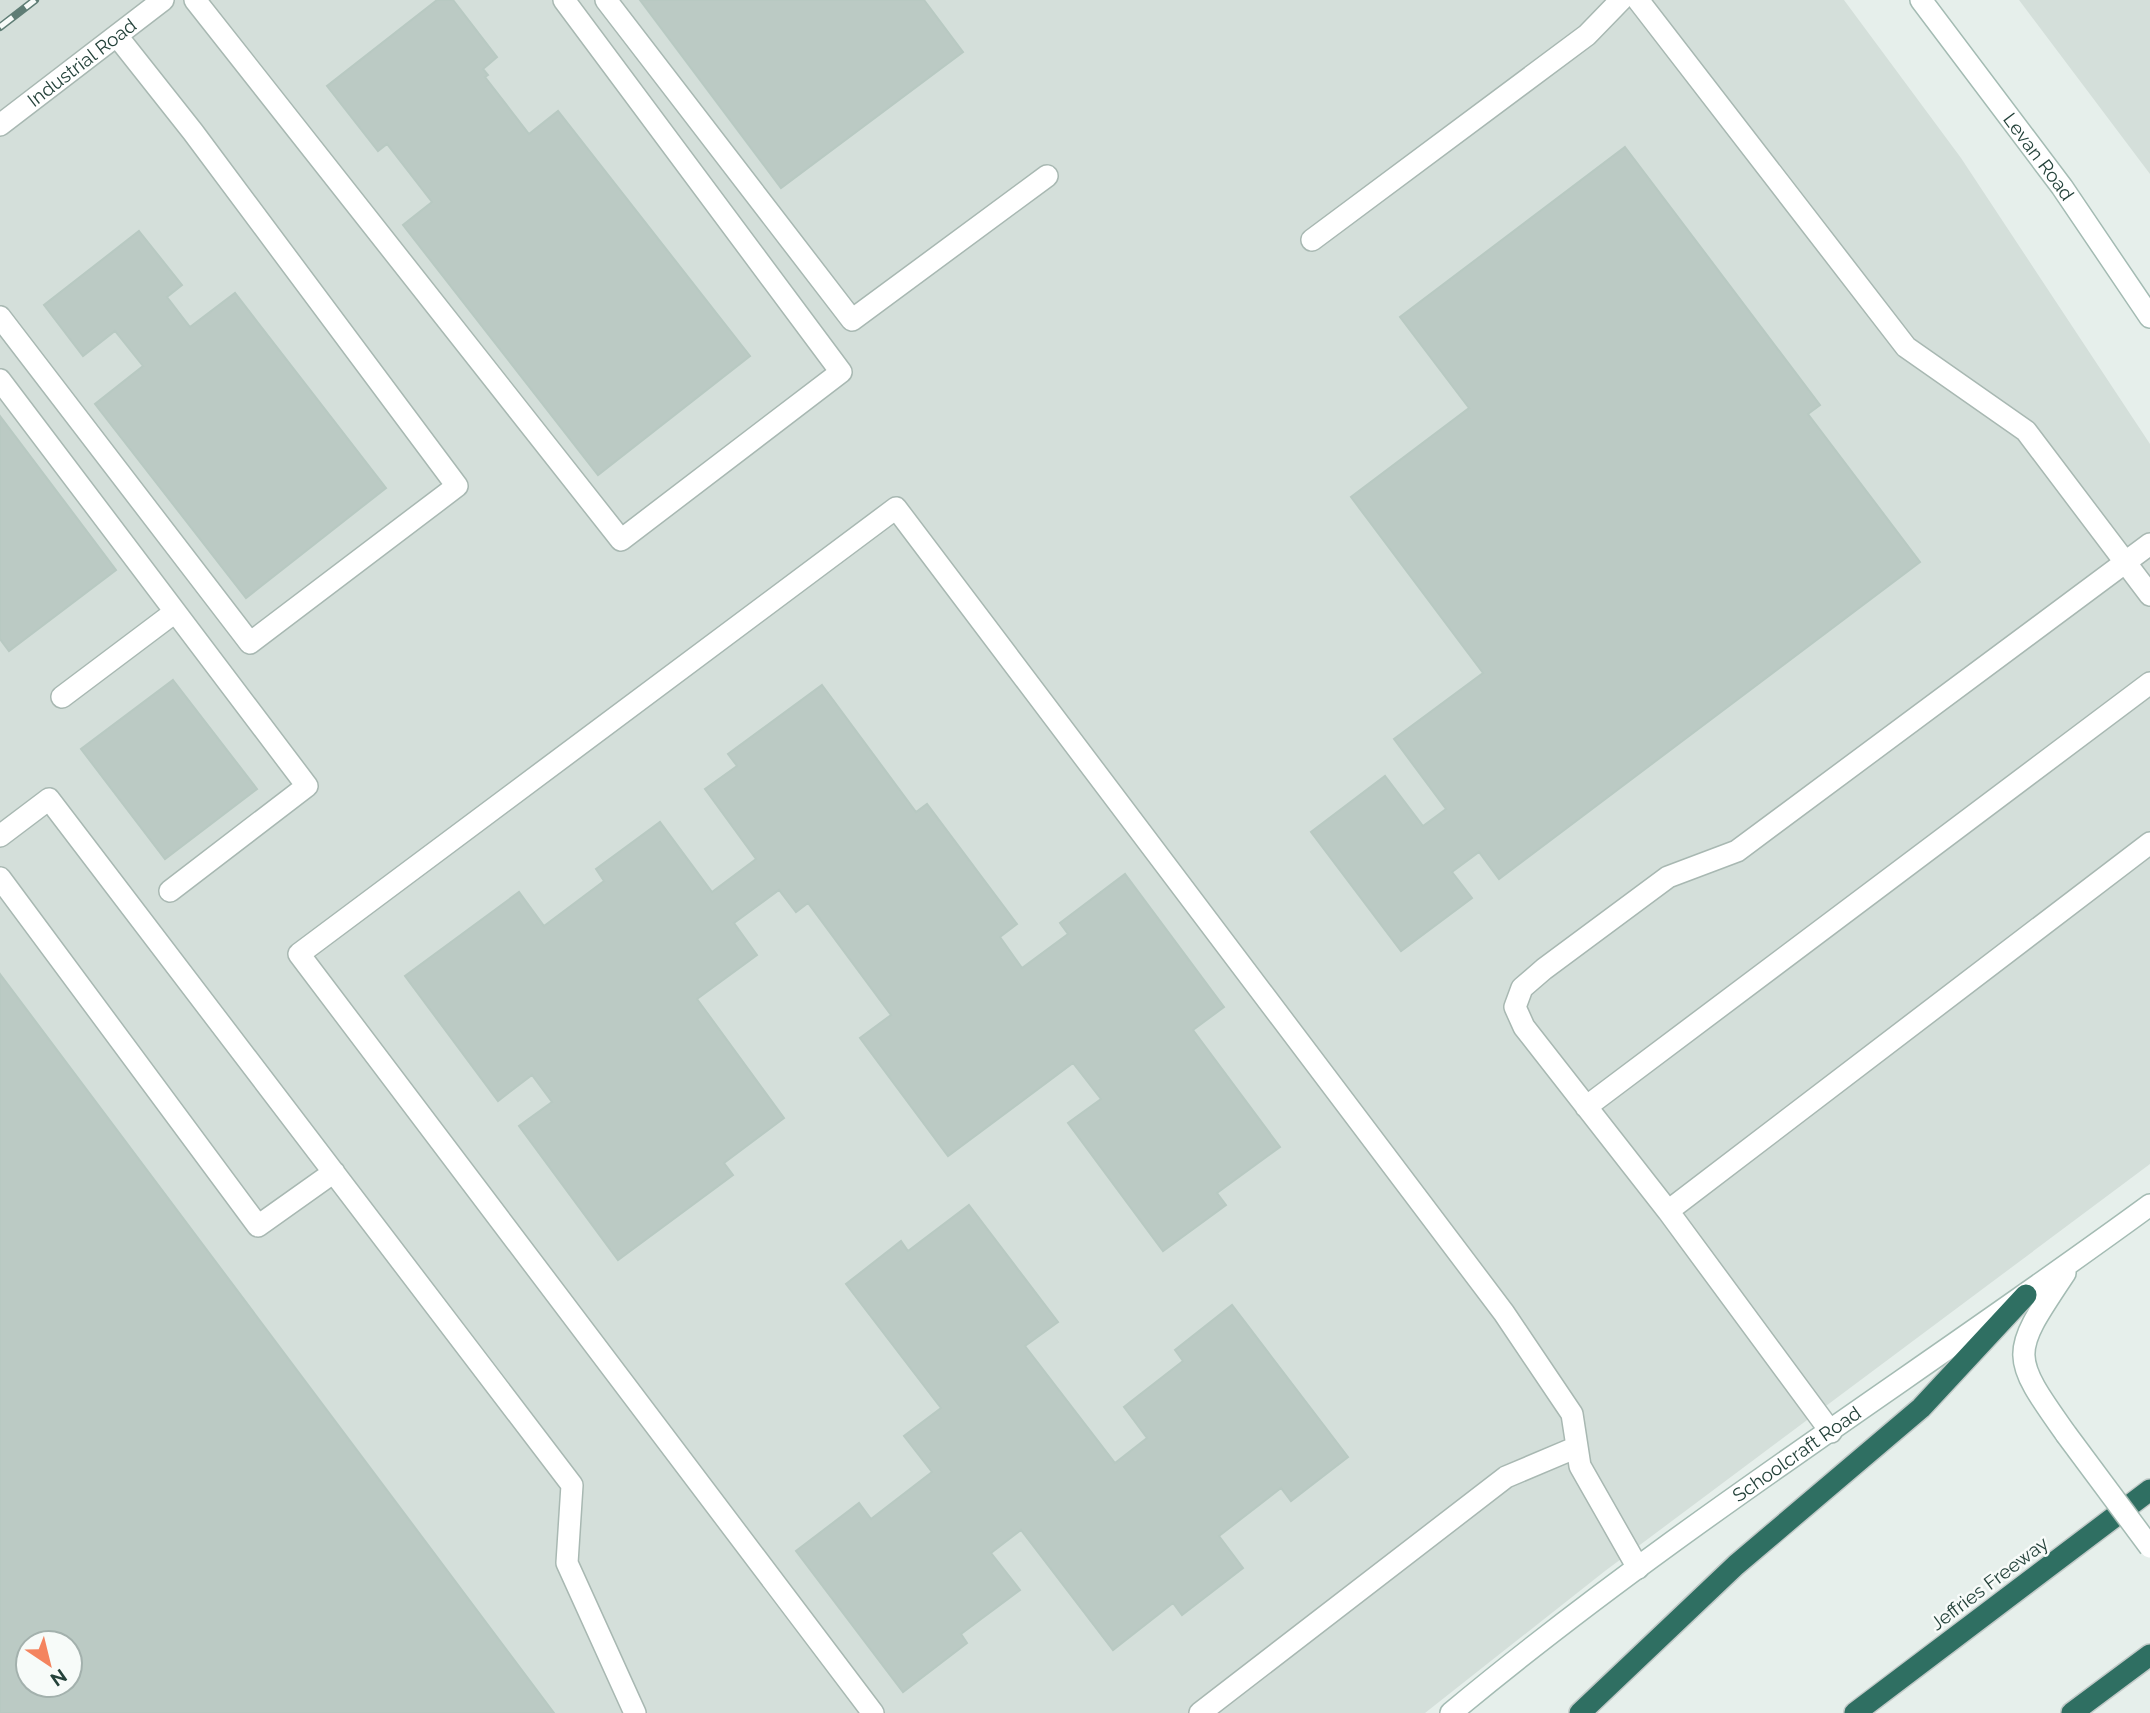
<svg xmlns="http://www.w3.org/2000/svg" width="2150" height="1713" font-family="Raleway,sans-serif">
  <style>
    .built { fill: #d4dfda; fill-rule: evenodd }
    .building { fill: #bbcac4; stroke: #b8c9c2; stroke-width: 2; fill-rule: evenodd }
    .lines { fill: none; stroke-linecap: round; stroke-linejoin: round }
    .lane-casing { stroke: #a8b8b2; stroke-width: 24 }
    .street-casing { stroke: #a8b8b2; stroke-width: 24 }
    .secondary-casing { stroke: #a4bbb3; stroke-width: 24 }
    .highway-casing { stroke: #c2cac8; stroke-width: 24 }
    .lane { stroke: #fff; stroke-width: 21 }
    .street { stroke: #fff; stroke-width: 21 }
    .secondary { stroke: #fff; stroke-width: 21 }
    .highway { stroke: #2f6f62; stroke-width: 21 }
    .rail-casing { stroke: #5f7d75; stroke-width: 8 }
    .rail { stroke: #f7fbf9; stroke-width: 5; stroke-dasharray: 16; stroke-linecap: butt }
    .secondary-bridge-casing { stroke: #a4bbb3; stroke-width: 24; stroke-linecap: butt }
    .secondary-bridge { stroke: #fff; stroke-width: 21 }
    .labels { text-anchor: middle; stroke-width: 5; stroke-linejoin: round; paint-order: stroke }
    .street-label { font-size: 19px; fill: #24423a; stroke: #f7fbf9 }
  </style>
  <rect width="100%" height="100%" fill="#e6efeb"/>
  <path class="built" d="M 0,0 L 1844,0 L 1961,158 L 2150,444 L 2150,1164 L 1605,1571 L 1425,1713 L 0,1713 ZM 28,1643 L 70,1643 L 70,1685 L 28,1685 Z
    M 2019,0 L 2150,0 L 2150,174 Z"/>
  <path class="building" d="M 437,0 L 453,0 L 497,57 L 483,69 L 488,75 L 485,77 L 529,134 L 558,111 L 750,356 L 598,475 L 403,225 L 432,202 L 387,144 L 378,151 L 327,86 Z
    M 640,0 L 924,0 L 963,52 L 781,188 Z
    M 1625,147 L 1820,405 L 1808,414 L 1920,562 L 1499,879 L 1479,852 L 1452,872 L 1472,898 L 1401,951 L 1311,832 L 1385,776 L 1423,826 L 1446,809 L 1394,739 L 1483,673 L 1351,497 L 1469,408 L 1400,317 Z
    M 139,231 L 182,285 L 167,297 L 190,327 L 235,293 L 386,488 L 246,598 L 95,404 L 143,366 L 115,331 L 83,356 L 44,305 Z
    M 0,416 L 116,570 L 9,651 L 0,639 Z
    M 173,680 L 257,789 L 165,859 L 81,749 Z
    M 822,685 L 916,812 L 927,804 L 1017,924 L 1000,937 L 1022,968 L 1068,934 L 1060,923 L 1125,874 L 1224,1007 L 1193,1030 L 1280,1147 L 1217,1193 L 1226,1205 L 1163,1251 L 1068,1123 L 1101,1099 L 1073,1063 L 948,1156 L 860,1038 L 891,1015 L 808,903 L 796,912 L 779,890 L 734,923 L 757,955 L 697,999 L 784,1118 L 724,1163 L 733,1175 L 618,1260 L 519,1126 L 552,1102 L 532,1075 L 498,1101 L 405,976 L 519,892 L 544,926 L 604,881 L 596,869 L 660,822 L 712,892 L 756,859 L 705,789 L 737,766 L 728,754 Z
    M 0,974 L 554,1713 L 0,1713 ZM 28,1643 L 70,1643 L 70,1685 L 28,1685 Z
    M 969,1205 L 1058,1322 L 1025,1346 L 1115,1463 L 1147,1438 L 1124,1407 L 1183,1361 L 1175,1350 L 1232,1305 L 1348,1457 L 1291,1501 L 1281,1488 L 1219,1536 L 1243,1568 L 1182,1615 L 1173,1603 L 1113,1650 L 1021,1530 L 991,1553 L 1020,1590 L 961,1634 L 967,1643 L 903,1692 L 796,1551 L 859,1503 L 871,1519 L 932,1472 L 904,1436 L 941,1408 L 846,1284 L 901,1241 L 908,1251 Z"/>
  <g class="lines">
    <defs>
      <path id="lane" d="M 195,0 L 621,540 L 841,372 L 564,0
        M 606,0 L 852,320 L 1047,176
        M 1638,0 L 1906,347 L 2026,431 L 2150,595
        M 1312,240 L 1587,35 L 1621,0
        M 0,317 L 250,643 L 457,486 L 193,132 L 117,36
        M 0,380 L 307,786 L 170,891
        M 2150,544 L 1737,851 L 1668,877 L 1544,969 L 1522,988 L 1515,1007 L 1524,1027 L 1668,1211 L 2150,843
        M 62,697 L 175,612
        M 0,836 L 49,799 L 572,1485 L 567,1563 L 635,1713
        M 0,878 L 258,1226 L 334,1172
        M 1586,1107 L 2150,683
        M 1668,1211 L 1831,1432
        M 873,1713 L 299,954 L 896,508 L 1504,1313 L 1572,1414 L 1580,1466 L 1638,1568
        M 1200,1713 L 1506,1477 L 1577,1447"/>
      <g id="street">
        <path id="s1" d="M 0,125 L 163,0"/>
      </g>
      <g id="secondary">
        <path id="s2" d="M 1921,0 L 2062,187 L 2150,317"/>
        <path d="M 2065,1273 C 2011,1354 2009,1354 2066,1434"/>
        <path id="s3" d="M 1451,1713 C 1672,1529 1918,1375 2150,1205"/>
      </g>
      <path id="highway" d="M 1580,1713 L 1736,1565 L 1921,1408 L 2026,1295
        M 1855,1713 L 2150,1490
        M 2072,1713 L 2150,1655"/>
    </defs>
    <use href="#lane" class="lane-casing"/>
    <use href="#street" class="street-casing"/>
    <use href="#secondary" class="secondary-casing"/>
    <use href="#highway" class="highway-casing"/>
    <use href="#lane" class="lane"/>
    <use href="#street" class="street"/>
    <use href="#secondary" class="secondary"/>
    <use href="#highway" class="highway"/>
    <defs>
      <path id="rail" d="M 0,27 L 35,0"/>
    </defs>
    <use href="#rail" class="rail-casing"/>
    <use href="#rail" class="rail"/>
    <defs>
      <path id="secondary-bridge" d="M 2066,1434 L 2150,1547"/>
    </defs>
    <use href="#secondary-bridge" class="secondary-bridge-casing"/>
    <use href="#secondary-bridge" class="secondary-bridge"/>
  </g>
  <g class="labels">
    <g class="street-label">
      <text dy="7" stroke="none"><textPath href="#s1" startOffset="103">Industrial Road</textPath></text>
      <text dy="7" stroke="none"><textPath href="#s2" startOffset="196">Levan Road</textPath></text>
      <text dy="7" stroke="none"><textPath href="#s3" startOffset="432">Schoolcraft Road</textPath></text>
      <text transform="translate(1989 1583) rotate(-37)" y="7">Jeffries Freeway</text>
    </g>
  </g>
  <g transform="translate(49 1664) rotate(145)"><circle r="33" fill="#f7fbf9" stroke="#a3b1ad" stroke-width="2"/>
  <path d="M0-5L12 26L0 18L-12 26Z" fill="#f4845f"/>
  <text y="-10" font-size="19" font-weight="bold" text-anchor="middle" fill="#24423a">N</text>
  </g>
</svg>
